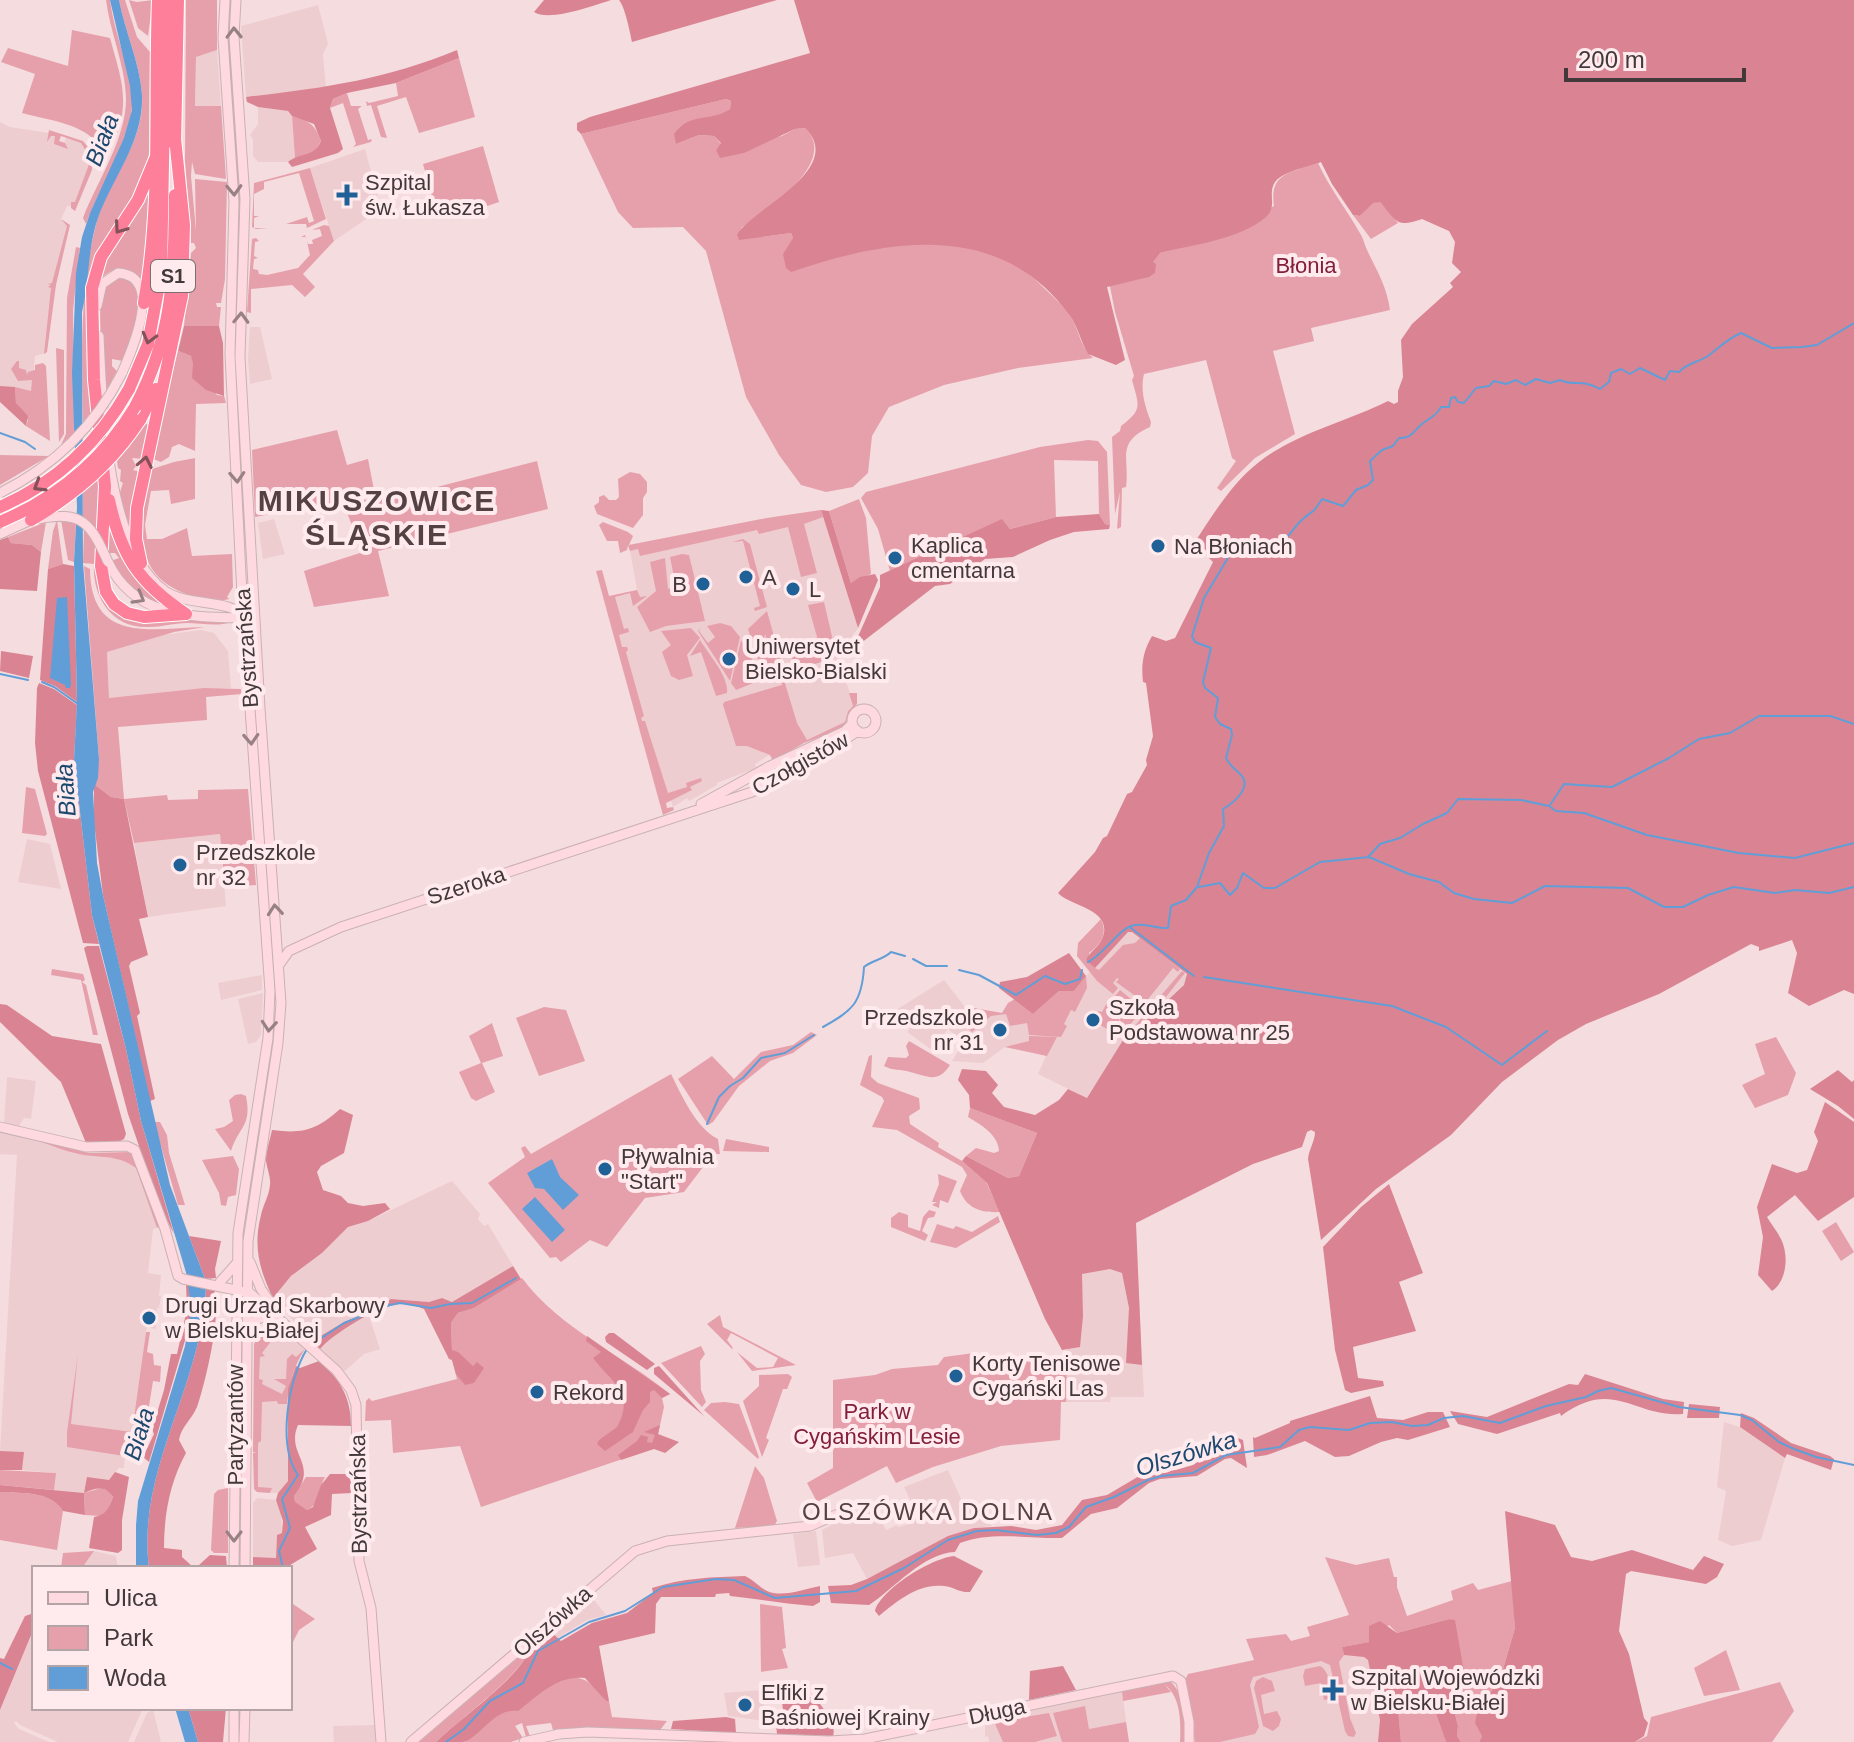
<svg xmlns="http://www.w3.org/2000/svg" width="1854" height="1742" font-family="Helvetica,sans-serif">
  <style>
    .built { fill: #eecdd1 }
    .green { fill: #e6a0ab }
    .forest { fill: #da8493 }
    .water { fill: #619ed7 }
    .lines { fill: none; stroke-linecap: round; stroke-linejoin: round }
    .stream { stroke: #619ed7; stroke-width: 2 }
    .secondary-casing { stroke: #c9b1b4; stroke-width: 11 }
    .highway-casing { stroke: #fff; stroke-width: 14 }
    .secondary { stroke: #ffd9e0; stroke-width: 9 }
    .highway { stroke: #fe7f99; stroke-width: 12 }
    .secondary-bridge-casing { stroke: #c9b1b4; stroke-width: 11; stroke-linecap: butt }
    .highway-bridge-casing { stroke: #fff; stroke-width: 14; stroke-linecap: butt }
    .secondary-bridge { stroke: #ffd9e0; stroke-width: 9 }
    .highway-bridge { stroke: #fe7f99; stroke-width: 12 }
    .oneway { stroke: #988185 }
    .oneway2 { stroke: #84525b }
    .poi-dot { fill: #1f6096; stroke: #ffebed; stroke-width: 3 }
    .labels { text-anchor: middle; stroke-width: 8; stroke-linejoin: round; paint-order: stroke }
    .shield { fill: #ffebed; stroke: #7b6e70; stroke-width: 2 }
    .shield-label { font-size: 20px; font-weight: bold; fill: #43393a }
    .poi-label { font-size: 22px; fill: #43393a; stroke: #ffebed; text-anchor: start }
    .park-label { font-size: 22px; fill: #831e3b; stroke: #ffebed }
    .street-label { font-size: 22px; fill: #43393a; stroke: #ffebed }
    .water-label { font-size: 24px; font-style: italic; fill: #1d4970; stroke: #ffebed }
    .neighbourhood-label { font-size: 24px; letter-spacing: 2px; fill: #544143; stroke: #ffebed }
    .district-label { font-size: 30px; font-weight: bold; letter-spacing: 2px; fill: #544143; stroke: #ffebed }
  </style>
  <rect width="100%" height="100%" fill="#f5dcdf"/>
  <path class="built" d="M 318,5 L 328,44 L 323,54 L 326,88 L 246,97 L 241,26 Z
    M 217,50 L 221,106 L 195,107 L 196,57 Z
    M 258,107 L 288,111 L 292,116 L 295,158 L 288,162 L 258,162 L 253,156 L 253,139 L 250,135 L 258,124 Z
    M 0,122 L 10,127 L 49,133 L 50,131 L 61,135 L 59,141 L 64,143 L 67,136 L 82,142 L 92,158 L 76,206 L 67,206 L 61,219 L 68,225 L 53,281 L 45,353 L 35,356 L 32,392 L 0,401 Z
    M 365,149 L 381,209 L 334,241 L 310,168 Z
    M 250,327 L 260,327 L 272,379 L 250,384 L 248,358 Z
    M 821,510 L 858,628 L 838,656 L 854,706 L 849,709 L 845,722 L 772,758 L 769,755 L 755,764 L 756,768 L 717,783 L 717,785 L 689,801 L 687,798 L 673,807 L 671,801 L 660,805 L 603,598 L 637,590 L 629,545 L 767,518 Z
    M 274,519 L 285,554 L 263,559 L 258,523 Z
    M 201,630 L 214,633 L 228,651 L 231,688 L 109,698 L 107,652 L 162,635 Z
    M 220,834 L 226,906 L 148,917 L 134,843 Z
    M 27,839 L 50,844 L 61,889 L 18,882 Z
    M 1128,932 L 1132,932 L 1187,975 L 1184,985 L 1140,1026 L 1128,1032 L 1087,1098 L 1038,1074 L 1046,1056 L 1005,1047 L 983,1063 L 952,1061 L 964,1042 L 948,1029 L 932,1050 L 907,1032 L 910,1029 L 900,1021 L 896,1023 L 892,1019 L 893,1012 L 944,980 L 965,1007 L 1002,1013 L 1008,1003 L 1086,976 Z
    M 262,975 L 262,990 L 221,1000 L 218,983 Z
    M 263,993 L 261,1035 L 256,1042 L 248,1044 L 238,999 Z
    M 7,1077 L 36,1081 L 31,1119 L 24,1118 L 19,1126 L 4,1123 Z
    M 0,1131 L 92,1156 L 106,1156 L 129,1162 L 136,1167 L 157,1228 L 153,1229 L 148,1273 L 161,1275 L 159,1296 L 161,1296 L 159,1308 L 157,1308 L 156,1329 L 147,1327 L 146,1332 L 143,1354 L 144,1416 L 125,1455 L 124,1468 L 119,1468 L 109,1480 L 84,1493 L 54,1490 L 55,1473 L 22,1470 L 23,1452 L 0,1451 L 17,1155 L 0,1154 Z
    M 452,1181 L 480,1214 L 478,1219 L 484,1226 L 488,1224 L 513,1266 L 452,1302 L 442,1298 L 429,1302 L 391,1299 L 362,1315 L 344,1322 L 312,1341 L 273,1298 L 291,1276 L 322,1253 L 348,1227 L 368,1221 Z
    M 1135,1217 L 1144,1397 L 1111,1397 L 1110,1402 L 1066,1402 L 1067,1350 L 1074,1278 Z
    M 369,1316 L 380,1349 L 364,1354 L 345,1371 L 320,1349 L 348,1324 Z
    M 285,1330 L 305,1349 L 298,1359 L 288,1389 L 288,1481 L 278,1493 L 257,1492 L 254,1489 L 254,1388 L 258,1389 L 259,1357 L 276,1332 Z
    M 1724,1422 L 1740,1427 L 1785,1458 L 1761,1540 L 1732,1546 L 1718,1540 L 1726,1491 L 1717,1487 Z
    M 948,1470 L 962,1501 L 966,1500 L 979,1510 L 992,1526 L 974,1528 L 867,1579 L 853,1553 L 825,1558 L 822,1530 L 872,1503 L 886,1530 L 897,1525 L 898,1527 L 909,1524 L 904,1516 L 915,1510 L 904,1487 Z
    M 257,1498 L 276,1500 L 281,1509 L 282,1533 L 277,1535 L 276,1558 L 253,1557 L 253,1503 Z
    M 816,1531 L 820,1565 L 798,1567 L 793,1534 Z
    M 94,1551 L 116,1556 L 118,1568 L 82,1568 Z
    M 590,1595 L 606,1615 L 587,1620 L 556,1639 L 549,1630 Z
    M 1453,1623 L 1477,1742 L 1209,1742 L 1196,1678 Z
    M 34,1628 L 34,1708 L 143,1708 L 128,1742 L 58,1742 L 20,1725 L 16,1721 L 14,1723 L 19,1729 L 49,1742 L 0,1742 L 0,1710 Z
    M 763,1690 L 764,1721 L 728,1716 L 724,1693 Z
    M 1122,1691 L 1129,1742 L 989,1742 L 988,1736 L 985,1737 L 985,1720 Z
    M 153,1710 L 161,1742 L 134,1742 L 147,1713 Z
    M 375,1725 L 376,1742 L 334,1742 L 333,1726 Z"/>
  <path class="green" d="M 106,0 L 110,0 C 114,33 129,64 132,97 C 135,138 99,186 86,224 L 83,218 C 97,181 127,138 126,97 C 125,65 110,32 106,0 Z
    M 119,0 L 125,0 L 137,37 L 150,52 L 149,153 L 144,178 L 88,289 L 88,348 L 94,409 L 83,422 C 82,354 79,288 97,221 C 109,178 145,143 142,95 C 140,63 125,32 119,0 Z
    M 129,0 L 137,2 L 153,0 L 148,36 L 138,28 Z
    M 186,0 L 217,0 L 217,50 L 196,57 L 195,106 L 221,106 L 226,179 L 195,174 L 192,162 L 191,176 L 196,231 L 195,179 L 227,182 L 225,279 L 221,303 L 216,303 L 217,307 L 221,307 L 219,326 L 184,326 L 191,253 L 196,248 L 194,243 L 191,243 L 185,161 Z
    M 229,0 L 232,0 L 230,39 L 241,194 L 239,224 L 227,40 Z
    M 72,30 L 110,38 C 121,78 131,102 114,141 L 100,147 C 85,123 47,120 22,113 L 35,74 L 1,62 L 8,48 L 68,66 Z
    M 459,58 L 475,117 L 419,133 L 406,97 L 377,106 L 387,138 L 381,137 L 371,105 L 367,106 L 366,101 L 369,103 L 398,96 L 396,83 Z
    M 347,93 L 351,106 L 362,106 L 358,109 L 368,140 L 372,139 L 371,142 L 353,147 L 356,144 L 343,103 L 330,108 L 333,99 Z
    M 726,99 L 731,101 L 730,109 L 721,115 L 709,117 L 676,144 L 699,135 L 714,136 L 721,144 L 716,150 L 782,136 L 795,129 L 805,128 C 840,161 767,211 741,228 L 762,237 L 791,233 L 793,238 L 790,246 L 791,271 C 867,246 976,219 1041,285 C 1050,294 1062,304 1070,316 C 1079,329 1080,347 1093,358 L 1018,368 L 944,385 L 889,407 L 872,436 L 868,473 L 853,487 L 826,492 L 801,485 L 779,455 L 746,397 L 706,251 L 683,227 L 633,228 L 618,212 L 581,134 Z
    M 292,116 C 309,121 315,124 321,141 L 314,153 L 295,158 Z
    M 49,130 L 83,141 L 92,152 L 92,170 L 75,211 L 71,208 L 71,202 L 75,202 L 91,159 L 81,143 L 61,136 L 59,141 L 65,143 L 68,149 L 54,144 L 55,136 L 51,136 L 47,142 Z
    M 483,146 L 499,202 L 449,219 L 445,209 L 439,212 L 436,207 L 413,218 L 407,208 L 408,204 L 432,197 L 423,164 Z
    M 1318,163 C 1330,189 1347,210 1361,235 C 1364,240 1365,247 1368,252 C 1377,271 1387,287 1390,310 L 1311,328 L 1314,341 L 1273,351 L 1295,434 L 1255,458 L 1221,491 L 1217,488 L 1236,461 L 1232,458 L 1206,360 L 1144,374 C 1140,391 1145,406 1151,422 L 1150,427 C 1115,443 1130,458 1126,487 L 1122,488 L 1121,527 L 1117,529 L 1120,492 L 1115,514 L 1112,437 L 1120,431 L 1121,426 C 1143,409 1139,406 1132,380 L 1134,376 L 1115,312 L 1108,276 L 1160,253 L 1215,239 L 1274,206 C 1269,172 1291,173 1318,163 Z
    M 310,168 L 326,219 L 307,228 L 306,224 L 286,224 L 307,217 L 309,223 L 314,221 L 299,173 L 264,182 L 264,189 L 254,194 L 254,216 L 259,216 L 254,218 L 254,228 L 268,228 L 256,229 L 252,227 L 254,183 Z
    M 150,186 L 142,282 C 130,265 110,265 98,283 L 102,264 Z
    M 1373,202 L 1380,202 L 1398,223 L 1371,239 L 1353,215 L 1360,216 Z
    M 61,219 L 70,225 L 56,285 L 47,352 L 44,354 L 51,288 L 48,287 L 51,285 L 48,284 L 52,283 L 67,226 Z
    M 324,225 L 329,226 L 334,241 L 303,274 L 315,287 L 305,297 L 292,285 L 251,289 L 251,313 L 247,312 L 252,239 L 256,238 L 259,241 L 255,242 L 254,256 L 258,258 L 254,259 L 253,269 L 258,270 L 259,274 L 267,275 L 298,268 L 310,255 L 306,237 L 301,237 L 305,235 L 308,244 L 313,244 L 312,240 L 322,236 L 320,229 L 312,230 Z
    M 76,247 L 80,248 L 73,310 L 74,433 L 61,445 L 66,434 L 67,298 Z
    M 116,277 C 157,277 130,340 123,361 L 112,359 L 112,366 L 117,371 L 106,391 C 104,368 96,312 103,292 C 105,285 110,281 116,277 Z
    M 56,348 L 64,350 L 64,434 L 59,442 Z
    M 178,351 L 191,356 L 217,395 L 224,396 L 226,403 L 196,404 L 195,451 L 179,444 L 172,447 L 169,457 L 161,462 L 151,458 L 152,452 L 157,447 L 156,435 Z
    M 17,361 L 19,361 L 19,368 L 26,370 L 27,375 L 28,372 L 35,370 L 35,365 L 43,363 L 46,366 L 50,441 L 26,426 L 28,420 L 16,403 L 15,387 L 31,391 L 32,380 L 18,381 L 11,369 Z
    M 145,423 L 150,426 L 143,459 L 132,458 L 136,466 L 133,470 L 141,472 L 133,539 L 119,495 L 123,483 L 120,481 L 121,470 L 118,468 L 117,461 Z
    M 337,430 L 347,465 L 368,459 L 375,495 L 303,508 L 300,504 L 296,509 L 255,517 L 252,450 Z
    M 1088,440 L 1098,441 L 1107,452 L 1110,525 L 1105,524 L 1099,514 L 1098,461 L 1054,460 L 1056,517 L 1010,529 L 1002,520 L 890,571 L 878,529 L 861,498 L 866,492 L 1040,447 Z
    M 0,455 L 49,456 L 0,485 Z
    M 195,458 L 195,499 L 171,504 L 169,490 L 151,491 L 145,525 L 147,539 L 162,539 L 187,528 L 192,556 L 232,554 L 233,587 L 227,597 L 229,599 C 219,602 204,599 193,596 C 128,578 140,521 149,470 L 174,462 Z
    M 537,461 L 548,509 L 378,551 L 389,596 L 314,607 L 304,571 L 363,552 L 343,503 L 414,493 Z
    M 630,472 L 640,474 L 647,482 L 647,492 L 643,498 L 643,515 L 633,528 L 597,514 L 594,506 L 599,502 L 599,497 L 604,495 L 609,500 L 616,500 L 619,497 L 618,479 Z
    M 102,476 L 98,485 L 101,494 L 98,497 L 100,501 L 97,529 L 83,517 L 83,492 Z
    M 859,499 L 866,518 L 871,574 L 851,583 L 829,511 Z
    M 821,510 L 823,517 L 804,524 L 817,573 L 801,577 L 788,527 L 759,534 L 757,530 L 640,556 L 638,549 L 630,551 L 628,545 L 627,550 L 620,553 L 618,541 L 607,541 L 599,525 L 603,522 L 628,532 L 633,536 L 629,545 L 767,518 Z
    M 107,511 L 167,605 C 139,599 126,583 111,561 L 119,558 L 115,553 L 109,553 L 105,544 Z
    M 57,520 L 63,564 L 48,569 L 53,531 Z
    M 61,520 L 76,523 L 74,562 L 68,560 Z
    M 46,522 L 41,552 L 32,545 L 11,543 L 8,537 Z
    M 84,529 L 99,551 L 114,607 L 231,622 C 218,627 201,623 187,623 C 174,623 162,627 149,627 C 112,629 92,597 94,564 L 83,563 Z
    M 743,539 L 750,544 L 767,607 L 755,611 L 754,608 L 760,606 L 743,541 L 732,542 Z
    M 682,554 L 689,555 L 705,621 L 666,626 L 650,632 L 637,607 L 656,591 L 650,562 L 665,558 L 668,589 L 676,587 L 670,557 Z
    M 84,566 L 90,569 C 91,645 153,628 205,627 L 174,632 L 107,652 L 109,698 L 204,688 L 241,689 L 242,694 L 206,697 L 207,720 L 118,727 L 124,799 L 167,795 L 168,800 L 198,799 L 198,790 L 248,789 L 256,885 L 225,887 L 220,834 L 134,843 L 124,799 L 111,797 L 94,784 L 99,759 Z
    M 602,570 L 609,596 L 637,590 L 640,597 L 647,596 L 633,606 L 630,593 L 615,597 L 624,629 L 628,628 L 629,632 L 619,635 L 622,647 L 627,647 L 628,650 L 626,652 L 644,716 L 641,718 L 642,721 L 645,721 L 668,793 L 687,787 L 686,783 L 701,778 L 702,781 L 690,787 L 692,790 L 666,803 L 667,808 L 673,807 L 674,810 L 663,815 L 596,571 Z
    M 824,602 L 834,645 L 824,661 L 806,667 L 792,660 L 791,652 L 819,644 L 808,605 Z
    M 767,611 L 782,665 L 779,675 L 772,678 L 767,676 L 755,653 L 764,646 L 772,648 L 765,644 L 766,634 L 762,641 L 763,645 L 754,651 L 747,636 L 750,635 L 748,629 Z
    M 720,623 L 731,626 L 740,637 L 730,681 L 698,631 L 702,627 L 699,631 L 708,643 L 715,637 L 707,626 Z
    M 691,628 L 700,638 L 687,655 L 693,676 L 679,680 L 671,676 L 662,652 L 671,645 L 661,631 Z
    M 700,640 C 709,655 729,676 727,693 L 716,696 L 701,652 L 690,656 Z
    M 741,640 L 763,679 L 736,690 L 731,683 Z
    M 784,680 L 797,723 L 807,740 L 845,722 L 848,711 L 853,706 L 849,693 L 857,693 L 857,704 L 852,710 L 845,725 L 839,730 L 804,743 L 773,761 L 770,755 L 747,746 L 736,746 L 723,705 L 724,702 L 782,685 L 781,681 Z
    M 26,787 L 35,789 L 47,834 L 45,836 L 22,833 Z
    M 1101,919 C 1108,934 1101,944 1089,953 L 1095,968 L 1099,970 L 1123,945 L 1135,943 L 1140,938 L 1180,969 L 1178,972 L 1173,968 L 1145,1003 L 1116,982 L 1119,979 L 1117,978 L 1113,983 L 1118,988 L 1113,994 L 1097,981 L 1077,956 L 1078,943 Z
    M 52,969 L 83,974 L 85,980 L 82,982 L 86,985 L 98,1035 L 93,1035 L 81,980 L 51,975 Z
    M 1182,971 L 1185,973 C 1172,988 1142,1034 1121,1031 L 1119,1004 L 1115,996 L 1120,990 L 1143,1009 L 1129,1026 L 1132,1029 Z
    M 1086,976 L 1087,988 L 1075,1012 L 1071,1010 L 1064,1024 L 1067,1026 L 1061,1037 L 1029,1035 L 1027,1023 L 1010,1026 L 1006,1014 L 991,1016 L 972,1032 L 958,1017 L 968,1007 L 1002,1013 L 1008,1003 L 1015,999 L 1033,1014 L 1059,991 L 1074,991 Z
    M 1110,997 L 1114,999 C 1119,1009 1122,1024 1116,1034 L 1093,1021 L 1098,1011 L 1102,1012 Z
    M 544,1007 L 566,1010 L 585,1061 L 539,1076 L 516,1018 Z
    M 492,1023 L 503,1056 L 482,1063 L 495,1092 L 476,1101 L 471,1098 L 459,1072 L 481,1063 L 469,1036 Z
    M 811,1032 L 817,1035 L 793,1053 L 770,1061 L 739,1086 L 713,1122 L 708,1125 L 678,1079 L 712,1056 L 734,1079 L 761,1052 L 793,1045 Z
    M 1029,1036 L 1057,1037 L 1047,1056 L 1005,1047 L 1029,1041 Z
    M 1776,1037 L 1796,1073 L 1788,1095 L 1755,1108 L 1742,1085 L 1765,1074 L 1755,1044 Z
    M 909,1041 L 950,1065 C 938,1084 927,1076 910,1072 C 901,1069 893,1071 884,1066 L 888,1057 L 906,1058 L 909,1055 L 906,1046 Z
    M 872,1055 L 871,1077 L 878,1083 L 919,1098 L 920,1109 L 909,1116 L 910,1124 L 939,1143 L 938,1147 L 962,1161 L 986,1182 L 1000,1212 C 982,1213 967,1209 960,1191 L 967,1175 L 962,1167 L 897,1130 L 872,1127 L 884,1101 L 882,1097 L 860,1085 L 869,1056 Z
    M 671,1074 C 682,1096 696,1128 718,1139 L 720,1154 L 713,1154 L 684,1192 L 645,1198 L 607,1247 L 590,1240 L 561,1262 L 556,1257 L 550,1258 L 488,1183 L 525,1157 L 521,1148 L 525,1146 L 531,1154 Z
    M 241,1094 L 246,1096 C 252,1127 239,1126 231,1151 L 215,1129 L 224,1127 L 233,1121 L 229,1100 L 235,1095 Z
    M 970,1108 L 1037,1133 L 1019,1176 L 1008,1178 L 966,1156 L 976,1148 L 994,1153 L 999,1151 C 998,1134 981,1125 968,1117 Z
    M 154,1122 L 160,1122 L 167,1135 L 169,1153 L 185,1205 L 178,1205 Z
    M 30,1138 L 89,1153 L 131,1152 L 159,1227 L 157,1228 L 136,1168 C 123,1158 108,1157 93,1156 C 72,1155 49,1144 30,1138 Z
    M 726,1139 L 769,1147 L 769,1152 L 723,1151 Z
    M 233,1156 L 239,1169 L 236,1195 L 228,1197 L 226,1206 L 221,1205 L 219,1193 L 202,1160 Z
    M 938,1174 L 957,1181 L 948,1203 L 940,1200 L 939,1208 L 932,1205 L 937,1202 L 932,1202 L 939,1184 Z
    M 929,1210 L 936,1212 L 934,1217 L 928,1218 L 922,1231 L 928,1235 L 925,1241 L 891,1227 L 891,1218 L 899,1212 L 908,1215 L 908,1227 L 920,1231 L 923,1217 Z
    M 998,1216 L 1000,1222 L 956,1248 L 930,1242 L 937,1224 L 953,1229 L 956,1226 L 972,1232 Z
    M 1836,1222 L 1854,1252 L 1841,1261 L 1822,1231 Z
    M 522,1278 C 561,1330 620,1353 670,1394 L 662,1398 L 664,1407 L 655,1448 L 481,1507 L 460,1446 L 393,1453 L 391,1420 L 365,1421 L 366,1401 L 369,1398 L 372,1401 L 457,1379 L 452,1360 L 451,1323 L 458,1313 L 474,1308 Z
    M 720,1315 L 723,1327 L 796,1365 L 752,1371 L 737,1352 L 757,1368 L 773,1367 L 778,1358 L 731,1333 L 727,1340 L 733,1348 L 732,1349 L 707,1324 Z
    M 267,1328 L 285,1330 L 280,1337 L 276,1335 L 262,1353 L 265,1356 L 260,1357 L 259,1379 L 263,1380 L 262,1384 L 282,1394 L 286,1386 L 274,1379 L 286,1379 L 287,1359 L 292,1354 L 296,1357 L 305,1349 C 294,1365 289,1384 287,1404 L 278,1404 L 277,1401 L 262,1402 L 261,1441 L 258,1443 L 258,1487 L 272,1488 L 270,1493 L 257,1492 L 254,1489 L 253,1453 L 257,1453 L 253,1452 L 254,1345 L 256,1337 Z
    M 146,1332 L 150,1332 L 147,1352 L 153,1354 L 154,1365 L 161,1366 L 160,1382 L 153,1381 L 146,1425 L 135,1454 L 124,1456 L 67,1447 L 67,1432 L 78,1354 L 71,1424 L 132,1432 Z
    M 701,1346 L 705,1354 L 700,1361 L 701,1390 L 706,1402 L 702,1407 L 661,1363 Z
    M 974,1353 L 1015,1359 L 1031,1355 L 1033,1368 L 1049,1360 L 1067,1361 L 1066,1402 L 1061,1402 L 1060,1440 L 1001,1446 L 933,1467 L 896,1483 L 887,1466 L 817,1502 L 807,1483 L 833,1468 L 833,1380 L 875,1375 L 892,1369 L 938,1365 L 944,1357 Z
    M 788,1374 L 792,1377 L 787,1389 L 783,1389 L 766,1438 L 769,1440 L 762,1457 L 743,1401 L 759,1386 L 759,1375 Z
    M 725,1402 L 739,1404 L 759,1457 L 758,1459 L 704,1410 L 711,1403 Z
    M 755,1466 L 764,1478 L 777,1521 L 774,1526 L 735,1528 Z
    M 0,1470 L 56,1473 L 54,1490 L 0,1485 Z
    M 306,1477 L 325,1477 C 318,1489 321,1504 307,1510 L 295,1503 L 294,1496 Z
    M 101,1488 L 109,1491 L 113,1497 L 108,1510 L 101,1516 L 85,1515 L 84,1493 Z
    M 228,1488 L 228,1553 L 214,1553 L 211,1550 L 214,1494 L 218,1490 Z
    M 0,1492 C 23,1494 49,1490 63,1511 L 57,1550 L 0,1540 Z
    M 94,1551 L 82,1568 L 61,1568 L 63,1553 Z
    M 1325,1557 L 1356,1565 L 1389,1558 L 1394,1577 L 1397,1577 L 1397,1587 L 1407,1616 L 1453,1600 L 1451,1591 L 1473,1583 L 1478,1590 L 1512,1581 L 1515,1628 L 1501,1676 L 1477,1713 L 1482,1736 L 1479,1742 L 1461,1742 L 1457,1736 L 1458,1726 L 1451,1698 L 1454,1691 L 1455,1621 L 1449,1619 L 1397,1633 L 1389,1625 L 1369,1642 L 1342,1647 L 1344,1655 L 1339,1662 L 1350,1718 L 1356,1733 L 1354,1737 L 1348,1736 L 1345,1731 L 1330,1665 L 1321,1661 L 1253,1677 L 1250,1685 L 1259,1727 L 1255,1734 L 1220,1742 L 1195,1742 L 1185,1680 L 1188,1674 L 1254,1660 L 1246,1639 L 1286,1634 L 1291,1641 L 1310,1636 L 1307,1627 L 1349,1615 Z
    M 290,1602 L 315,1619 L 299,1630 L 290,1648 Z
    M 760,1604 L 782,1607 L 786,1648 L 782,1649 L 788,1668 L 761,1672 Z
    M 529,1648 C 526,1672 457,1721 436,1742 L 419,1742 Z
    M 1726,1650 L 1740,1690 L 1704,1696 L 1694,1668 Z
    M 1320,1666 C 1329,1670 1333,1690 1329,1699 L 1324,1700 L 1321,1683 L 1305,1686 L 1303,1676 L 1305,1669 Z
    M 571,1677 C 589,1678 595,1687 606,1701 L 609,1701 L 612,1717 L 667,1721 L 660,1730 L 591,1727 L 553,1730 L 551,1723 L 526,1726 L 530,1736 L 526,1737 L 522,1723 L 515,1726 L 523,1738 L 511,1742 L 464,1742 C 479,1729 499,1709 518,1710 L 550,1686 Z
    M 1263,1677 L 1272,1681 L 1275,1691 L 1261,1695 L 1264,1714 L 1277,1711 L 1281,1719 L 1279,1726 L 1273,1731 L 1263,1726 L 1254,1688 L 1256,1681 Z
    M 1166,1681 L 1171,1682 C 1185,1695 1185,1724 1184,1742 L 1180,1742 C 1181,1723 1181,1697 1165,1685 L 1171,1692 L 1123,1701 L 1122,1691 L 1091,1698 Z
    M 1780,1682 L 1794,1711 L 1772,1742 L 1635,1742 L 1647,1736 L 1651,1717 Z
    M 1416,1693 L 1431,1700 L 1446,1742 L 1401,1742 L 1397,1698 L 1404,1694 Z
    M 1044,1706 L 1024,1713 L 1031,1716 L 1049,1713 L 1057,1736 L 1035,1742 L 1003,1742 L 992,1717 Z
    M 1085,1706 L 1089,1729 L 1126,1722 L 1129,1742 L 1062,1742 L 1053,1713 Z"/>
  <path class="forest" d="M 544,0 L 611,0 C 593,6 549,22 534,12 Z
    M 619,0 L 777,0 L 632,42 C 630,32 625,7 619,0 Z
    M 794,0 L 1854,0 L 1854,994 L 1844,990 L 1809,1006 L 1788,993 L 1797,953 L 1792,940 L 1759,951 L 1759,947 L 1751,944 L 1659,994 L 1586,1024 L 1558,1040 L 1502,1082 L 1451,1135 L 1376,1189 L 1321,1240 L 1308,1159 C 1309,1149 1315,1141 1315,1132 L 1311,1130 L 1307,1132 L 1302,1147 L 1253,1164 L 1136,1223 L 1142,1365 L 1126,1363 L 1129,1308 L 1122,1273 L 1110,1269 L 1082,1274 L 1083,1316 L 1080,1347 L 1062,1350 L 1045,1319 L 987,1183 L 962,1161 L 966,1156 L 1008,1178 L 1019,1176 L 1037,1133 L 970,1108 L 969,1095 L 958,1080 L 962,1069 L 986,1071 L 998,1085 L 992,1093 L 1004,1107 L 1035,1115 L 1059,1100 L 1068,1089 L 1087,1098 L 1128,1032 L 1140,1026 L 1184,985 L 1187,974 L 1132,932 L 1128,932 L 1095,968 L 1086,960 C 1090,951 1098,948 1102,939 C 1115,909 1069,906 1058,893 L 1095,852 L 1103,838 L 1107,836 L 1127,794 L 1132,792 L 1147,765 L 1146,760 L 1153,736 L 1146,683 L 1143,682 C 1141,664 1143,652 1152,636 L 1166,641 L 1175,638 L 1213,562 L 1207,556 L 1191,550 L 1193,545 C 1212,516 1231,484 1259,462 C 1296,433 1346,422 1388,401 L 1394,404 L 1398,402 L 1398,391 L 1403,377 L 1401,340 L 1412,324 L 1453,287 L 1450,283 L 1461,272 L 1452,263 L 1455,242 L 1449,231 L 1422,219 C 1396,228 1397,222 1380,202 L 1373,203 L 1360,216 L 1353,215 L 1332,184 L 1321,162 C 1309,167 1283,171 1275,182 C 1267,194 1278,206 1266,217 C 1241,239 1192,245 1160,253 L 1153,262 L 1156,264 L 1155,273 L 1149,277 L 1107,287 L 1125,360 L 1116,365 L 1088,354 C 1081,342 1078,327 1070,316 C 1000,219 888,239 791,272 L 786,268 L 783,254 L 793,238 L 791,233 L 739,240 L 737,235 C 751,209 847,169 805,128 L 795,129 L 744,153 L 720,158 L 716,150 L 721,143 L 714,136 L 699,135 L 676,144 L 674,134 C 691,111 709,123 730,109 L 731,101 L 726,99 L 581,134 L 577,130 L 577,123 L 590,117 L 810,53 Z
    M 457,50 L 459,58 L 396,83 L 347,93 L 333,99 L 330,108 L 343,149 L 338,153 L 292,167 L 288,162 C 300,152 314,158 321,141 L 314,124 L 292,116 L 288,111 L 258,107 L 247,102 L 246,97 C 323,88 384,80 457,50 Z
    M 184,326 L 219,326 L 223,343 L 224,396 L 206,390 L 192,378 L 193,363 L 191,356 L 178,351 Z
    M 0,386 L 15,387 L 16,403 L 28,416 L 26,426 L 0,402 Z
    M 821,510 L 829,511 L 851,583 L 860,577 L 875,574 L 878,580 L 858,628 Z
    M 1099,514 L 1105,524 L 1110,525 L 1109,529 L 1074,532 L 1050,540 L 1013,557 L 985,559 L 950,584 L 935,586 L 852,650 L 880,587 L 880,575 L 1002,519 L 1010,529 L 1056,517 Z
    M 8,537 L 11,543 L 32,545 L 41,552 L 37,591 L 0,589 L 0,540 Z
    M 63,564 L 74,566 L 77,702 L 55,686 L 40,680 L 48,569 Z
    M 1,651 L 33,656 L 29,678 L 0,671 Z
    M 39,683 L 54,689 L 77,705 L 74,760 L 92,915 L 99,944 L 83,943 L 38,771 L 35,743 L 37,688 Z
    M 94,784 L 111,797 L 124,799 L 148,917 L 139,919 L 148,955 L 131,962 L 129,966 L 140,1013 L 137,1016 L 155,1099 L 150,1101 L 103,895 L 94,822 Z
    M 87,946 L 99,946 L 126,1049 L 141,1121 L 174,1234 L 159,1204 L 128,1114 L 84,948 Z
    M 1069,953 L 1086,976 L 1074,991 L 1059,991 L 1033,1014 L 999,988 L 1000,982 L 1027,977 Z
    M 0,1004 L 7,1005 L 52,1036 L 101,1044 L 126,1134 L 124,1139 L 118,1142 L 86,1143 L 61,1082 L 0,1022 Z
    M 1838,1070 L 1852,1082 L 1854,1080 L 1854,1119 L 1838,1106 L 1810,1089 Z
    M 1825,1102 L 1854,1122 L 1854,1197 L 1818,1221 L 1795,1195 L 1767,1217 C 1771,1224 1777,1231 1781,1239 C 1789,1255 1787,1281 1772,1291 L 1758,1275 L 1763,1237 L 1757,1207 L 1772,1164 L 1797,1173 L 1807,1170 L 1818,1141 L 1814,1132 Z
    M 340,1109 L 353,1115 L 344,1153 L 321,1166 L 317,1172 L 323,1190 L 341,1196 L 348,1203 L 363,1206 L 385,1203 L 390,1209 L 368,1221 L 348,1227 L 322,1253 L 291,1276 L 273,1298 C 259,1269 253,1246 261,1215 C 263,1205 269,1196 270,1185 C 271,1177 267,1169 266,1161 C 266,1151 270,1140 272,1130 C 304,1134 316,1130 340,1109 Z
    M 1389,1184 L 1423,1273 L 1399,1282 L 1416,1331 L 1353,1347 L 1358,1378 L 1383,1381 L 1384,1386 L 1351,1393 L 1345,1390 L 1335,1350 L 1323,1247 L 1361,1207 Z
    M 189,1236 L 221,1241 L 215,1269 L 216,1278 L 205,1279 Z
    M 513,1266 L 521,1279 L 474,1308 L 458,1313 L 451,1323 L 452,1350 L 458,1352 L 473,1366 L 477,1362 L 484,1368 L 474,1383 L 465,1385 L 456,1374 L 452,1360 L 449,1359 L 424,1309 C 416,1306 407,1303 399,1304 C 378,1306 334,1333 320,1349 L 312,1341 L 344,1322 L 362,1315 L 391,1299 L 429,1302 L 442,1298 L 452,1302 Z
    M 186,1285 L 189,1285 L 191,1320 L 149,1462 L 143,1457 L 154,1434 L 152,1429 L 164,1390 L 171,1354 L 177,1354 L 187,1309 Z
    M 206,1287 L 216,1289 L 213,1295 C 223,1311 204,1388 197,1407 C 192,1419 181,1427 179,1440 L 186,1453 C 170,1482 164,1514 164,1548 L 182,1550 L 182,1557 L 192,1566 L 199,1565 L 210,1555 L 226,1556 L 227,1568 L 149,1568 C 136,1470 203,1384 206,1287 Z
    M 609,1333 L 614,1333 L 655,1364 L 647,1370 L 606,1342 L 605,1337 Z
    M 587,1336 L 670,1394 L 662,1398 L 654,1390 L 650,1392 L 650,1402 L 643,1410 L 633,1432 L 605,1451 L 597,1444 L 599,1440 L 617,1427 C 636,1393 611,1382 593,1358 L 601,1352 L 586,1341 Z
    M 319,1361 C 340,1379 351,1397 351,1426 L 298,1425 C 285,1455 320,1463 294,1496 L 295,1502 L 307,1510 L 313,1507 L 321,1485 L 330,1474 L 351,1474 L 352,1493 L 332,1494 L 331,1515 L 305,1527 L 317,1549 L 285,1568 L 253,1568 L 253,1557 L 276,1558 L 277,1535 L 282,1533 L 283,1521 L 276,1500 L 278,1493 L 288,1481 L 288,1389 L 296,1366 L 300,1368 Z
    M 659,1366 L 704,1416 L 654,1374 L 654,1368 Z
    M 1585,1374 L 1663,1399 L 1684,1402 L 1683,1414 C 1634,1418 1614,1377 1561,1416 L 1560,1413 L 1497,1434 L 1458,1424 L 1450,1411 L 1487,1417 L 1569,1384 L 1578,1385 Z
    M 1370,1396 L 1377,1418 L 1403,1420 L 1428,1412 L 1443,1412 L 1450,1427 L 1408,1440 L 1397,1438 L 1381,1442 L 1349,1456 L 1335,1457 L 1305,1441 L 1267,1455 L 1254,1457 L 1253,1437 L 1255,1438 L 1290,1423 L 1290,1421 Z
    M 1689,1404 L 1720,1407 L 1719,1418 L 1687,1418 Z
    M 1741,1413 L 1754,1418 L 1791,1443 L 1830,1456 L 1834,1459 L 1831,1470 L 1787,1454 L 1785,1458 L 1740,1427 Z
    M 660,1425 L 658,1434 L 679,1442 L 665,1453 L 654,1449 L 621,1460 L 618,1455 L 637,1441 L 641,1435 L 648,1437 L 647,1442 L 652,1443 L 655,1435 L 644,1432 Z
    M 1238,1438 L 1243,1440 L 1247,1468 L 1231,1458 L 1225,1459 L 1197,1476 L 1160,1479 L 1149,1483 L 1117,1508 L 1091,1514 L 1062,1538 C 1029,1539 992,1531 960,1543 L 955,1552 C 923,1553 894,1589 869,1605 L 831,1603 L 828,1586 L 851,1585 L 867,1579 L 948,1536 L 974,1528 L 1011,1526 L 1036,1530 L 1062,1525 L 1082,1500 L 1107,1495 L 1146,1472 L 1176,1470 L 1193,1465 L 1202,1459 L 1203,1447 Z
    M 0,1451 L 24,1452 L 22,1470 L 0,1470 Z
    M 115,1472 L 129,1477 L 122,1520 L 122,1550 L 118,1553 L 89,1548 L 94,1517 C 106,1515 109,1508 113,1497 C 105,1485 96,1488 84,1493 L 85,1515 L 63,1511 C 49,1490 23,1494 0,1492 L 0,1485 L 84,1493 L 87,1477 L 109,1480 Z
    M 1505,1511 L 1555,1525 L 1571,1557 L 1592,1561 L 1632,1550 L 1693,1570 L 1704,1556 L 1724,1564 L 1717,1577 L 1706,1584 L 1631,1571 L 1626,1574 L 1619,1631 L 1629,1654 L 1644,1718 L 1648,1723 L 1644,1736 L 1635,1742 L 1479,1742 L 1482,1736 L 1475,1723 L 1477,1713 L 1501,1676 L 1515,1628 Z
    M 954,1556 L 983,1571 L 970,1592 C 960,1593 954,1587 944,1586 C 919,1583 898,1600 879,1616 L 875,1611 C 881,1589 932,1558 954,1556 Z
    M 745,1576 C 754,1580 759,1587 767,1591 C 782,1598 805,1589 820,1586 L 820,1602 L 813,1606 C 786,1604 758,1599 730,1596 L 729,1593 L 716,1594 L 715,1597 L 661,1597 L 656,1604 L 655,1633 L 599,1646 L 609,1701 L 606,1701 L 585,1678 C 558,1675 539,1695 518,1711 C 493,1708 481,1737 463,1742 C 455,1742 444,1742 436,1742 C 457,1721 526,1673 529,1648 L 549,1630 L 561,1641 L 592,1623 L 627,1613 L 653,1593 L 652,1588 C 682,1578 713,1577 745,1576 Z
    M 34,1613 L 34,1628 L 0,1710 L 0,1658 L 4,1659 L 25,1616 Z
    M 1449,1619 L 1455,1620 L 1466,1683 L 1454,1691 L 1451,1698 L 1458,1726 L 1457,1736 L 1461,1742 L 1446,1742 L 1431,1700 C 1419,1694 1409,1690 1397,1698 L 1401,1742 L 1378,1742 L 1380,1720 L 1368,1660 L 1364,1657 L 1344,1655 L 1342,1647 L 1369,1642 L 1369,1626 L 1380,1621 L 1397,1633 Z
    M 1063,1666 L 1076,1690 L 1029,1700 L 1030,1671 Z
    M 811,1697 L 816,1698 C 823,1709 837,1723 833,1736 L 777,1734 L 776,1725 L 784,1725 L 782,1700 Z
    M 188,1708 L 226,1708 L 223,1742 L 198,1742 Z
    M 726,1717 L 735,1719 L 736,1733 L 671,1729 L 673,1721 Z"/>
  <path class="water" d="M 110,0 L 119,0 C 125,32 140,63 142,95 C 144,140 114,176 99,215 C 87,247 90,280 82,312 L 83,563 L 99,759 L 98,778 L 93,792 L 97,863 L 103,895 L 170,1185 L 205,1279 L 206,1287 C 203,1384 136,1470 149,1568 L 136,1568 L 136,1525 L 138,1501 L 185,1346 L 191,1310 L 187,1276 L 141,1121 L 126,1049 L 92,915 L 74,760 L 77,702 L 74,562 L 77,507 L 72,373 L 76,273 L 82,237 L 90,213 L 124,138 L 132,110 L 130,86 Z
    M 67,597 L 71,685 L 70,688 L 66,688 L 65,685 L 50,678 L 57,598 Z
    M 552,1159 L 560,1177 L 579,1195 L 563,1210 L 544,1189 L 535,1188 L 527,1173 Z
    M 535,1197 L 565,1230 L 552,1242 L 522,1209 Z
    M 175,1708 L 188,1708 L 198,1742 L 185,1742 Z"/>
  <g class="lines">
    <path class="stream" d="M 0,433 L 25,442 L 35,449
      M 0,674 L 28,680
      M 42,682 L 54,687 L 78,704
      M 1550,805 L 1564,784 L 1612,787 L 1669,758 L 1699,739 L 1730,733 L 1759,716 L 1830,716 L 1854,724
      M 1369,856 L 1380,844 L 1400,838 L 1423,824 L 1447,813 L 1458,799 L 1521,800 L 1549,806 L 1556,811 L 1584,813 L 1647,835 L 1739,853 L 1795,858 L 1854,843
      M 1199,887 L 1220,883 L 1230,895 L 1237,888 L 1243,873 L 1264,888 L 1275,888 L 1320,862 L 1369,857 L 1409,874 L 1439,882 L 1454,893 L 1474,899 L 1512,903 L 1545,886 L 1628,888 L 1664,907 L 1683,907 L 1708,895 L 1734,887 L 1775,893 L 1795,890 L 1829,893 L 1854,887
      M 1131,928 L 1194,976
      M 913,959 L 926,966 L 947,966
      M 1088,962 C 1105,954 1119,927 1135,925 C 1147,923 1158,929 1168,928 L 1171,906 L 1186,900 L 1197,887 L 1209,853 L 1224,826 L 1223,809 C 1235,802 1254,786 1239,773 C 1233,767 1230,766 1226,758 L 1232,735 L 1231,729 L 1220,724 L 1215,717 L 1218,698 L 1205,688 L 1203,682 L 1211,648 L 1195,642 L 1192,636 L 1204,598 L 1229,556 L 1258,553 L 1266,541 C 1292,543 1288,531 1304,518 C 1316,509 1314,511 1322,499 L 1343,506 L 1356,490 L 1368,485 L 1373,480 L 1370,461 L 1382,450 L 1393,446 L 1399,438 C 1412,439 1413,431 1422,424 C 1432,416 1434,418 1441,407 L 1449,407 L 1451,398 L 1455,397 L 1458,402 L 1464,403 L 1476,388 L 1489,386 L 1494,381 L 1506,384 L 1516,380 L 1525,385 L 1536,379 L 1550,383 L 1560,380 C 1574,387 1581,378 1600,389 L 1609,382 L 1611,373 L 1621,369 L 1630,374 L 1640,368 L 1665,380 L 1670,371 L 1679,372 C 1687,363 1699,362 1708,356 C 1720,347 1727,339 1741,333 L 1772,348 L 1802,347 L 1817,345 L 1854,323
      M 959,970 L 979,975 L 1016,995 L 1045,976 L 1065,984 L 1080,979 L 1082,970
      M 1204,977 L 1392,1006 L 1446,1027 L 1502,1065 L 1547,1031
      M 823,1027 C 852,1011 862,1003 864,967 C 872,960 883,960 891,952 L 905,956
      M 707,1124 L 719,1097 L 730,1086 L 743,1078 L 761,1058 L 785,1053 L 814,1035
      M 311,1345 L 344,1323 L 390,1305 L 400,1303 L 431,1308 L 450,1304 L 472,1303 L 516,1278
      M 283,1568 L 279,1551 L 290,1528 L 282,1499 L 298,1475 C 277,1446 288,1379 307,1349
      M 0,1663 L 12,1669
      M 446,1742 L 464,1729 L 490,1701 L 523,1683 L 538,1651 L 589,1622 L 625,1611 L 663,1587 L 716,1579 L 734,1580 L 775,1598 L 856,1591 L 904,1568 L 948,1540 L 977,1531 L 996,1530 L 1037,1535 L 1056,1533 L 1069,1527 L 1086,1507 L 1114,1497 L 1148,1480 L 1161,1476 L 1193,1473 L 1226,1455 L 1280,1447 L 1299,1430 L 1310,1427 L 1349,1430 L 1370,1423 L 1392,1422 L 1412,1426 L 1428,1425 L 1444,1418 L 1463,1416 L 1500,1423 L 1546,1406 L 1586,1397 L 1598,1391 L 1611,1388 L 1679,1407 L 1740,1415 L 1752,1420 L 1779,1442 L 1794,1449 L 1816,1457 L 1854,1465"/>
    <defs>
      <path id="secondary" d="M 225,0 L 223,38 L 234,202 L 230,355 L 242,595 L 270,991 L 268,1038 L 238,1233 L 234,1568
        M 236,0 L 234,37 L 245,199 L 240,357 L 260,708 L 281,1003 L 278,1043 L 248,1241 L 245,1568
        M 97,306 L 102,284 L 118,273 C 165,276 132,350 122,373
        M 99,336 C 102,403 106,549 165,591 C 189,607 228,598 245,617
        M 0,534 L 31,520
        M 108,562 C 135,619 193,617 248,618
        M852 721a12 12 0 1 1 24 0a12 12 0 1 1-24 0Z
        M 701,804 L 770,766 L 845,731 L 852,724
        M 279,965 L 289,951 L 341,927 L 752,792 L 806,765 L 858,731
        M 0,1127 L 86,1147 L 127,1146 L 135,1150 L 165,1229 L 178,1276 L 183,1279 L 250,1293 L 337,1371 L 351,1390 L 356,1405 L 359,1561 L 371,1608 L 381,1742
        M 250,1262 L 261,1289 L 275,1309
        M 220,1282 L 236,1264
        M 248,1331 C 254,1317 265,1314 278,1319
        M 234,1742 L 234,1708
        M 244,1742 L 245,1708
        M 411,1742 L 635,1551 L 667,1541 L 810,1526 L 850,1509
        M 524,1742 L 559,1734 L 588,1732 L 829,1741 L 865,1739 L 1173,1676 L 1181,1681 L 1189,1722 L 1189,1742"/>
      <path id="highway" d="M 175,145 L 178,0
        M 155,159 L 138,200 L 101,257 L 92,288 L 94,380 L 105,486 L 101,566 L 106,592 L 114,604 L 127,613 L 144,617 L 186,614
        M 144,303 C 162,204 154,100 158,0
        M 129,389 L 148,344 L 161,274 L 166,0
        M 135,407 C 174,334 174,275 175,195
        M 140,420 L 156,389
        M 109,500 C 121,556 139,583 186,614
        M 141,563 L 136,539 L 137,508 L 182,296 L 184,225 L 175,138"/>
    </defs>
    <use href="#secondary" class="secondary-casing"/>
    <use href="#highway" class="highway-casing"/>
    <use href="#secondary" class="secondary"/>
    <use href="#highway" class="highway"/>
    <defs>
      <path id="secondary-bridge" d="M 0,493 C 54,466 94,428 122,373
        M 38,519 C 83,510 91,524 108,562"/>
      <path id="highway-bridge" d="M 0,507 C 56,483 99,442 129,389
        M 31,520 C 76,494 112,463 140,420
        M 0,522 C 57,498 103,460 135,407"/>
    </defs>
    <use href="#secondary-bridge" class="secondary-bridge-casing"/>
    <use href="#highway-bridge" class="highway-bridge-casing"/>
    <use href="#secondary-bridge" class="secondary-bridge"/>
    <use href="#highway-bridge" class="highway-bridge"/>
  </g>
  <defs><path id="oneway-chevron" d="M-2-3.5L2.5 0L-2 3.5" fill="none" stroke-width="1.6" stroke-linecap="round" stroke-linejoin="round" transform="scale(2)"/></defs>
  <g class="oneway">
    <use href="#oneway-chevron" transform="translate(234 33) rotate(-91)"/>
    <use href="#oneway-chevron" transform="translate(234 190) rotate(88)"/>
    <use href="#oneway-chevron" transform="translate(241 318) rotate(-88)"/>
    <use href="#oneway-chevron" transform="translate(237 477) rotate(87)"/>
    <use href="#oneway-chevron" transform="translate(139 598) rotate(30)"/>
    <use href="#oneway-chevron" transform="translate(251 739) rotate(87)"/>
    <use href="#oneway-chevron" transform="translate(275 910) rotate(-95)"/>
    <use href="#oneway-chevron" transform="translate(269 1026) rotate(95)"/>
    <use href="#oneway-chevron" transform="translate(234 1536) rotate(90)"/>
  </g>
  <g class="oneway2">
    <use href="#oneway-chevron" transform="translate(120 228) rotate(125)"/>
    <use href="#oneway-chevron" transform="translate(149 338) rotate(105)"/>
    <use href="#oneway-chevron" transform="translate(145 462) rotate(-79)"/>
    <use href="#oneway-chevron" transform="translate(39 486) rotate(148)"/>
  </g>
  <g class="poi-dot">
    <path d="M343 183h8v8h8v8h-8v8h-8v-8h-8v-8h8z"/>
    <circle cx="1158" cy="546" r="8"/>
    <circle cx="895" cy="558" r="8"/>
    <circle cx="746" cy="577" r="8"/>
    <circle cx="703" cy="584" r="8"/>
    <circle cx="793" cy="589" r="8"/>
    <circle cx="729" cy="659" r="8"/>
    <circle cx="180" cy="865" r="8"/>
    <circle cx="1093" cy="1020" r="8"/>
    <circle cx="1000" cy="1030" r="8"/>
    <circle cx="605" cy="1169" r="8"/>
    <circle cx="149" cy="1318" r="8"/>
    <circle cx="956" cy="1376" r="8"/>
    <circle cx="537" cy="1392" r="8"/>
    <path d="M1329 1678h8v8h8v8h-8v8h-8v-8h-8v-8h8z"/>
    <circle cx="745" cy="1705" r="8"/>
  </g>
  <g class="labels">
    <rect class="shield" x="151" y="260" width="44" height="32" rx="6"/>
    <g class="shield-label">
      <text x="173" y="283">S1</text>
    </g>
    <g class="poi-label">
      <text x="365" y="190">Szpital<tspan x="365" dy="25">św. Łukasza</tspan></text>
      <text x="911" y="553">Kaplica<tspan x="911" dy="25">cmentarna</tspan></text>
      <text x="1174" y="554">Na Błoniach</text>
      <text x="762" y="585">A</text>
      <text x="687" y="592" text-anchor="end">B</text>
      <text x="809" y="597">L</text>
      <text x="745" y="654">Uniwersytet<tspan x="745" dy="25">Bielsko-Bialski</tspan></text>
      <text x="196" y="860">Przedszkole<tspan x="196" dy="25">nr 32</tspan></text>
      <text x="1109" y="1015">Szkoła<tspan x="1109" dy="25">Podstawowa nr 25</tspan></text>
      <text x="984" y="1025" text-anchor="end">Przedszkole<tspan x="984" dy="25">nr 31</tspan></text>
      <text x="621" y="1164">Pływalnia<tspan x="621" dy="25">"Start"</tspan></text>
      <text x="165" y="1313">Drugi Urząd Skarbowy<tspan x="165" dy="25">w Bielsku-Białej</tspan></text>
      <text x="972" y="1371">Korty Tenisowe<tspan x="972" dy="25">Cygański Las</tspan></text>
      <text x="553" y="1400">Rekord</text>
      <text x="1351" y="1685">Szpital Wojewódzki<tspan x="1351" dy="25">w Bielsku-Białej</tspan></text>
      <text x="761" y="1700">Elfiki z<tspan x="761" dy="25">Baśniowej Krainy</tspan></text>
    </g>
    <g class="park-label">
      <text x="1306" y="273">Błonia</text>
      <text x="877" y="1419">Park w<tspan x="877" dy="25">Cygańskim Lesie</tspan></text>
    </g>
    <g class="street-label">
      <text transform="translate(246 648) rotate(-94)" y="8">Bystrzańska</text>
      <text transform="translate(800 763) rotate(-29)" y="8">Czołgistów</text>
      <text transform="translate(466 885) rotate(-18)" y="8">Szeroka</text>
      <text transform="translate(235 1425) rotate(-90)" y="8">Partyzantów</text>
      <text transform="translate(358 1494) rotate(-91)" y="8">Bystrzańska</text>
      <text transform="translate(552 1621) rotate(-41)" y="8">Olszówka</text>
      <text transform="translate(997 1711) rotate(-12)" y="8">Długa</text>
    </g>
    <g class="water-label">
      <text transform="translate(102 140) rotate(-69)" y="8">Biała</text>
      <text transform="translate(66 790) rotate(-94)" y="8">Biała</text>
      <text transform="translate(139 1434) rotate(-73)" y="8">Biała</text>
      <text transform="translate(1186 1454) rotate(-17)" y="8">Olszówka</text>
    </g>
    <g class="neighbourhood-label">
      <text x="928" y="1520">OLSZÓWKA DOLNA</text>
    </g>
    <g class="district-label">
      <text x="377" y="511">MIKUSZOWICE<tspan x="377" dy="34">ŚLĄSKIE</tspan></text>
    </g>
  </g>
  <rect x="32" y="1566" width="260" height="144" fill="#ffebed" stroke="#b4a4a5" stroke-width="2"/>
  <rect x="48" y="1592" width="40" height="12" fill="#ffd9e0" stroke="#b4a4a5" stroke-width="2"/>
  <text x="104" y="1606" font-size="24" fill="#43393a">Ulica</text>
  <rect x="48" y="1626" width="40" height="24" fill="#e6a0ab" stroke="#b4a4a5" stroke-width="2"/>
  <text x="104" y="1646" font-size="24" fill="#43393a">Park</text>
  <rect x="48" y="1666" width="40" height="24" fill="#619ed7" stroke="#b4a4a5" stroke-width="2"/>
  <text x="104" y="1686" font-size="24" fill="#43393a">Woda</text>
  <path d="M1566 68v12h178v-12" fill="none" stroke="#43393a" stroke-width="4"/>
  <text x="1578" y="68" font-size="24" fill="#43393a" stroke="#ffebed" stroke-width="6" paint-order="stroke">200 m</text>
</svg>
